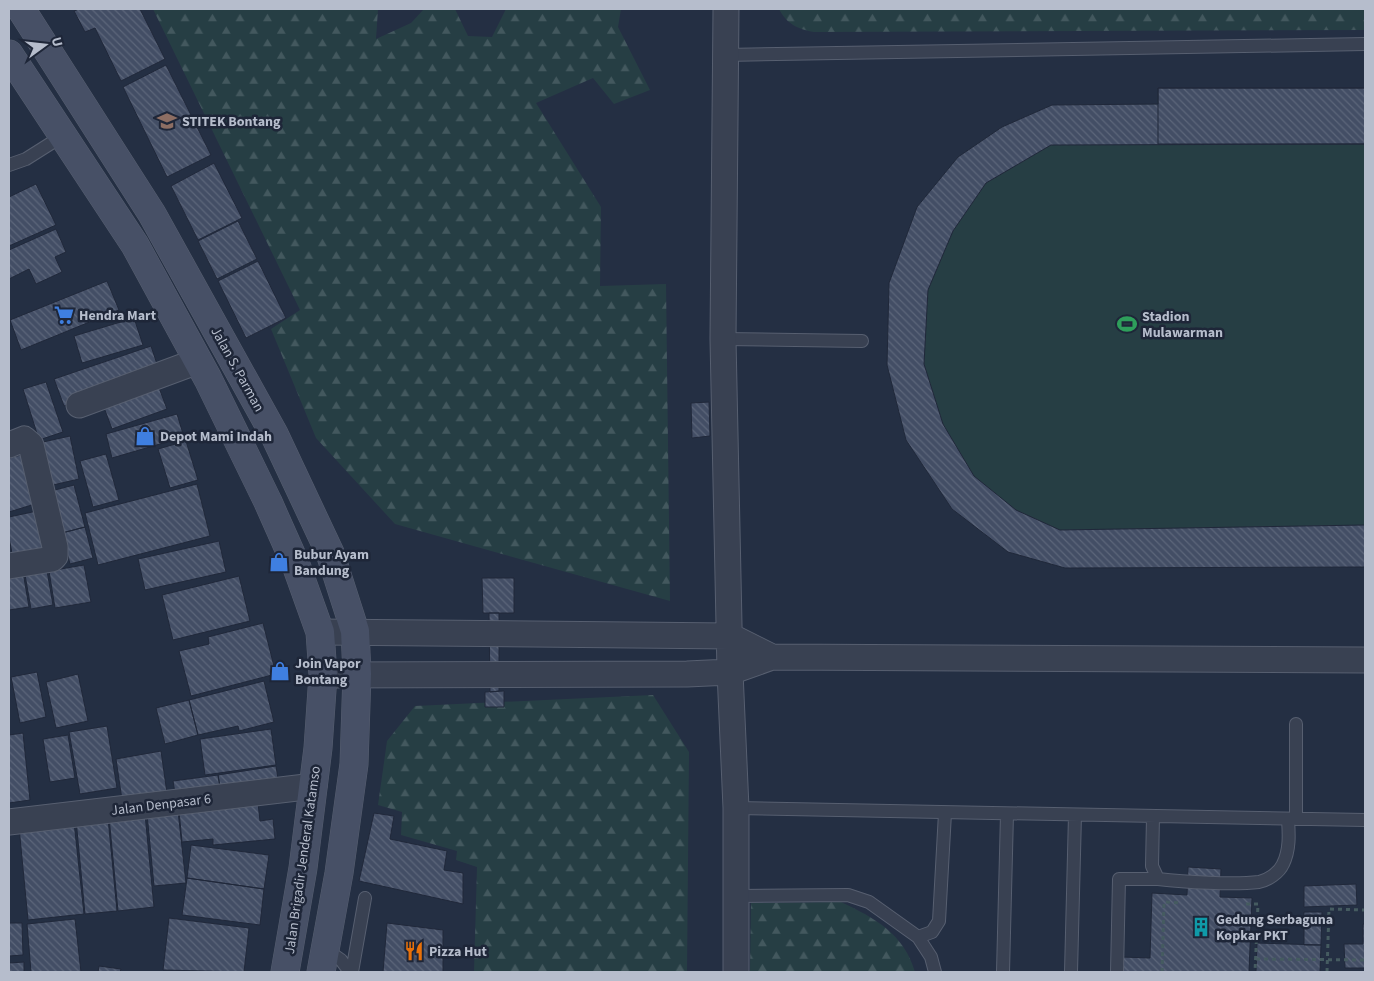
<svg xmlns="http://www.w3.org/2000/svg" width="1374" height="981" font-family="'Source Sans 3',sans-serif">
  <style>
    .forest { fill: url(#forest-firs) }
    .pitch { fill: #263e44 }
    .building { fill: url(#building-back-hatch); stroke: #20283a }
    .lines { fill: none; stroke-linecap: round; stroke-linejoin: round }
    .service-casing { stroke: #575f70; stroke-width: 14 }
    .minor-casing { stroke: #575f70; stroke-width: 27 }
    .secondary-casing { stroke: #575f70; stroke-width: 29 }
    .path { stroke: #455b60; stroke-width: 3; stroke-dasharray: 4 4; stroke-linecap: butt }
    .service { stroke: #394152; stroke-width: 12 }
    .minor { stroke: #394152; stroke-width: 25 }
    .secondary { stroke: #475066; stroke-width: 28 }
    .labels { text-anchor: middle; stroke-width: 5; stroke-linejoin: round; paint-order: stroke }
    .poi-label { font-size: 14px; font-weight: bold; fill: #b6bdcc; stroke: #1e2638; text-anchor: start }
    .street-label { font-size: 14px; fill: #b6bdcc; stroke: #1e2638 }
  </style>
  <defs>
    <pattern id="forest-firs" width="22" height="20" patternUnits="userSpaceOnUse" patternTransform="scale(1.25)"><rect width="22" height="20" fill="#263e44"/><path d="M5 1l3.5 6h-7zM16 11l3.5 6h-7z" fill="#43585e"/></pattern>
    <pattern id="building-back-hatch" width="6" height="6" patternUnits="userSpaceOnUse" patternTransform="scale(1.25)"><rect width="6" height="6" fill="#434e65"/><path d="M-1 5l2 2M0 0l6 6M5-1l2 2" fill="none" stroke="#5c667a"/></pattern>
  </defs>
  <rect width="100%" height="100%" fill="#242f43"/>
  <path class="forest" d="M 153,9 L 378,9 L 376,39 L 411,23 L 424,9 L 455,9 L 468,36 L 492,37 L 506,9 L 621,9 L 618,27 L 650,90 L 614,104 L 593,78 L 536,103 L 601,207 L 600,286 L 666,284 L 670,601 L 395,524 L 316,438 L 271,329 L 300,310 Z
    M 779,9 L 1365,9 L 1365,30 L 814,32 C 797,29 787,24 779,9 Z
    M 653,695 L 689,752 L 687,972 L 474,972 L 477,867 L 456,860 L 457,851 L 401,835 L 402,812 L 378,805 L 387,741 L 415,706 Z
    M 841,902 C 875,918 904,934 915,972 L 750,972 L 751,903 Z"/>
  <path class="pitch" d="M 1158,88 L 1365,88 L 1365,567 L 1065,568 L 1008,552 L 952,509 L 906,440 L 887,365 L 889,283 L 917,207 L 958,157 L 1002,127 L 1052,105 L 1157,104 Z"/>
  <path class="building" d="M 79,9 L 140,9 L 165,59 L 121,81 L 95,28 L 85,32 L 74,11 Z
    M 166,65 L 211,155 L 167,177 L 123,87 Z
    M 1158,88 L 1365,88 L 1365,144 L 1051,145 L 986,183 L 953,231 L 928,290 L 924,364 L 943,424 L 974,476 L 1016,510 L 1060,530 L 1365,525 L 1365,567 L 1065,568 L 1008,552 L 952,509 L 906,440 L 887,365 L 889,283 L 917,207 L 958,157 L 1002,127 L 1052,105 L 1158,104 Z
    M 1158,88 L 1365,88 L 1365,144 L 1158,144 Z
    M 214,163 L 242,218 L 198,240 L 171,186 Z
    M 36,184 L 56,225 L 9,246 L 9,197 Z
    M 238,221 L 257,259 L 217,279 L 198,241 Z
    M 56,229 L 66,252 L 55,257 L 62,272 L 36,284 L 29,269 L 9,279 L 9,250 Z
    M 258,261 L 286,318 L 246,338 L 218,281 Z
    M 107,281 L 119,310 L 21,350 L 10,320 Z
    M 134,318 L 143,345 L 82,363 L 74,336 Z
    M 151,346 L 160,373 L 64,406 L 54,379 Z
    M 46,382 L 63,432 L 39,440 L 23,389 Z
    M 158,385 L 167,409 L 112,429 L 103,405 Z
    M 709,402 L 710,436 L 692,438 L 691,403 Z
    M 177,414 L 184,437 L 112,458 L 106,434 Z
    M 70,436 L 79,479 L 53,485 L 43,442 Z
    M 186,441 L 198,480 L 170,488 L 158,449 Z
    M 106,454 L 119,500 L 93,507 L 80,461 Z
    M 21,455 L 35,504 L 9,512 L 9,458 Z
    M 197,484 L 210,536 L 98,565 L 85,513 Z
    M 74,485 L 85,527 L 62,533 L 51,491 Z
    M 37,511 L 45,550 L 13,558 L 9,538 L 9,517 Z
    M 85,527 L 93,558 L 70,564 L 62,533 Z
    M 219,541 L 226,572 L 145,590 L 138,559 Z
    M 46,565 L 53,605 L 31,609 L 24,569 Z
    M 84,565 L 91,602 L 55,608 L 49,571 Z
    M 23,572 L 29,607 L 9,610 L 9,574 Z
    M 239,576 L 250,621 L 173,640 L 162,595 Z
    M 482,578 L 514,578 L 514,613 L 483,613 Z
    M 489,613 L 499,613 L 499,691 L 490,692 Z
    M 263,623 L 276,674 L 191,696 L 179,651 L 209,644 L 208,637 Z
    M 37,672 L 46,717 L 20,723 L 11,677 Z
    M 78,674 L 88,721 L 56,728 L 46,682 Z
    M 264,681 L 274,722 L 239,731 L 238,726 L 198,735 L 189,700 Z
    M 504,691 L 504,707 L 485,707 L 485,692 Z
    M 189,700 L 198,735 L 165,744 L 156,708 Z
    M 107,726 L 117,788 L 80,794 L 69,732 Z
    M 271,729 L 276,765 L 205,775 L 200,739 Z
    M 23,733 L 30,800 L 9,803 L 9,735 Z
    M 68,735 L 75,778 L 50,782 L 43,739 Z
    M 161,751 L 167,793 L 122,800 L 116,759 Z
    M 276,766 L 279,785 L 221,793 L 218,775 Z
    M 218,775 L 221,793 L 176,799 L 173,781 Z
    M 258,803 L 260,821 L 273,819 L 275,839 L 213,845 L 213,839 L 182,842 L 179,811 Z
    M 178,811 L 186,883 L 154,886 L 147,814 Z
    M 374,813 L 394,816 L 390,839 L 447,851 L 444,870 L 463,873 L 463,904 L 359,881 Z
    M 145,814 L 154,907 L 118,911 L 109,817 Z
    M 108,818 L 117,911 L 85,914 L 76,820 Z
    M 74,822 L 84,914 L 28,920 L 19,827 Z
    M 191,845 L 269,855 L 264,889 L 187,878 Z
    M 1188,867 L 1221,869 L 1220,897 L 1252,898 L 1249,972 L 1121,972 L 1122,957 L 1150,958 L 1152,893 L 1187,895 Z
    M 187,878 L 264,889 L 260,925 L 182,915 Z
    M 1356,884 L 1357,905 L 1304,907 L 1304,886 Z
    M 1304,912 L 1322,912 L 1321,945 L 1304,945 Z
    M 169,918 L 249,928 L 244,972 L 163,970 Z
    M 75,919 L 81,972 L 31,972 L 27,924 Z
    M 9,923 L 22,923 L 23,955 L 9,956 Z
    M 387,923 L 443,930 L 443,972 L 383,972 Z
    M 1363,924 L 1365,924 L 1365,972 L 1364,968 L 1345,968 L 1344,944 L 1363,944 Z
    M 1257,943 L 1321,945 L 1320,972 L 1256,972 Z
    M 24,962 L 24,972 L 9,972 L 9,963 Z
    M 99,966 L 121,969 L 120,972 L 98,972 Z"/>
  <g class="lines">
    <defs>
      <path id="service" d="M 725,55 L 1365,44
        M 9,165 L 26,159 L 64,135
        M 723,339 L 862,341
        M 736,808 L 1365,820
        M 1153,817 L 1152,866 L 1158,879 C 1184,882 1233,885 1259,882 C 1268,880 1279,873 1283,864 C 1290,850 1289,834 1288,819
        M 1296,819 L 1296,724
        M 737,896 L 848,895 L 869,902 L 918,937 L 931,957 L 935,972
        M 918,937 L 932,932 L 939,921 L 945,813
        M 325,949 L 341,960 L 350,972
        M 352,972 L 365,898
        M 1003,972 L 1007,814
        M 1071,972 L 1075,815
        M 1117,972 L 1119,879 L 1158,879"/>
      <path id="minor" d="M 726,9 L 723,339 L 730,672 L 736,808 L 736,972
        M 79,405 L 198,361
        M 9,445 L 24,439 L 31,445 L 55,547 L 55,556 L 52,559 L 9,566
        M 320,632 L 730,636 L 772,657 L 730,672 L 687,674 L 323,675
        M 772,657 L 1365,660
        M 9,822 L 314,786"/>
      <path id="secondary" d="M 21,9 L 152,214 L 274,434 L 330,553 L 355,631 L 357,674 L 354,764 L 339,873 L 321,972
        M 9,54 L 135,245 L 208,379 L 268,502 L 296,565 L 320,632 L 323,675 L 318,748 L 303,868 L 285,972"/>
    </defs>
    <use href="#service" class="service-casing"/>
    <use href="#minor" class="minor-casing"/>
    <use href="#secondary" class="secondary-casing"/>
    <path class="path" d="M 1246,904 L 1258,904 L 1255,972
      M 1256,959 L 1365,960
      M 1162,972 L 1164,902 L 1182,903
      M 1327,972 L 1329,909 L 1365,910"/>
    <use href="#service" class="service"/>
    <use href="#minor" class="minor"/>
    <use href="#secondary" class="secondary"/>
  </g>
  <defs>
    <symbol id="university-bare" viewBox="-9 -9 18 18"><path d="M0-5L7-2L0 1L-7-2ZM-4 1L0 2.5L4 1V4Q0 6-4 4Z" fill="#8d6e63" stroke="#1e2638" stroke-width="2.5" paint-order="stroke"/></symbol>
    <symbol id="supermarket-bare" viewBox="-9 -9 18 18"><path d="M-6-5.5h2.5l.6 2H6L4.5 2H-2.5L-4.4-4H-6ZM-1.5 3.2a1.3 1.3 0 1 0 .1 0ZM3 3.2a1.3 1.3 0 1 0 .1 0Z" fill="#3f7fe0" stroke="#1e2638" stroke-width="2.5" paint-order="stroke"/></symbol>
    <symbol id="stadium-bare" viewBox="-9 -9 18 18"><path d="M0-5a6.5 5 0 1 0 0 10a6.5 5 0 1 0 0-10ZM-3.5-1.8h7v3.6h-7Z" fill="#2e9e5b" stroke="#1e2638" stroke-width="2.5" paint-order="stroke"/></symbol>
    <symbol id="shop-bare" viewBox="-9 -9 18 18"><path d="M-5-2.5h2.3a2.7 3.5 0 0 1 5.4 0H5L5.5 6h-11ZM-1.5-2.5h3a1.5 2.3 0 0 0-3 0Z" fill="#3f7fe0" stroke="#1e2638" stroke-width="2.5" paint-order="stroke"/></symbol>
    <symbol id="building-bare" viewBox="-9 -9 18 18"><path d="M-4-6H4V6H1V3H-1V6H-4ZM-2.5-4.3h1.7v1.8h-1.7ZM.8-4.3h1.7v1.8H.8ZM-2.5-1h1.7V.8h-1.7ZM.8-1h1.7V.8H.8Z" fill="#0f9aa8" stroke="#1e2638" stroke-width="2.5" paint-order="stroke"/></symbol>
    <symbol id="restaurant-bare" viewBox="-9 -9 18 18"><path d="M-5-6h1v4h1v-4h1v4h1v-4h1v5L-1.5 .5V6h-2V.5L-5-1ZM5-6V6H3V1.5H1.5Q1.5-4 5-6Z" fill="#e8710a" stroke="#1e2638" stroke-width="2.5" paint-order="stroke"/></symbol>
  </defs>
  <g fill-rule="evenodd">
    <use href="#university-bare" x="153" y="107" width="28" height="28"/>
    <use href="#supermarket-bare" x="50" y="301" width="28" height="28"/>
    <use href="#stadium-bare" x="1113" y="310" width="28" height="28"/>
    <use href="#shop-bare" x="131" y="422" width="28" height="28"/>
    <use href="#shop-bare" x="265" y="548" width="28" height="28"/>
    <use href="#shop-bare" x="266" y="657" width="28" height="28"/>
    <use href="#building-bare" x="1187" y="913" width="28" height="28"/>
    <use href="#restaurant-bare" x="400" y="937" width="28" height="28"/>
  </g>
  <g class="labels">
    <g class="poi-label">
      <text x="182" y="126">STITEK Bontang</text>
      <text x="79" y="320">Hendra Mart</text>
      <text x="1142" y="321">Stadion<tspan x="1142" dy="16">Mulawarman</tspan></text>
      <text x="160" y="441">Depot Mami Indah</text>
      <text x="294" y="559">Bubur Ayam<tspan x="294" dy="16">Bandung</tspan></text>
      <text x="295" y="668">Join Vapor<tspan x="295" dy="16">Bontang</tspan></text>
      <text x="1216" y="924">Gedung Serbaguna<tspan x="1216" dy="16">Kopkar PKT</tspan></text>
      <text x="429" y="956">Pizza Hut</text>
    </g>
    <g class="street-label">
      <text transform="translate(238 369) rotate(61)" y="5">Jalan S. Parman</text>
      <text transform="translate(161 804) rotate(-7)" y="5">Jalan Denpasar 6</text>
      <text transform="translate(302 860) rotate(-82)" y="5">Jalan Brigadir Jenderal Katamso</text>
    </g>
  </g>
  <rect width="1374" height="981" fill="none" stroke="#b6bdcc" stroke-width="20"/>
  <g transform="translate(45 45) rotate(75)" stroke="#1e2638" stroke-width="4" paint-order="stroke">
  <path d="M0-4L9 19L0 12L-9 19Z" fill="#b6bdcc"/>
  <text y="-8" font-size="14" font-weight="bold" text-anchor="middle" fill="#b6bdcc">U</text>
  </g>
</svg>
